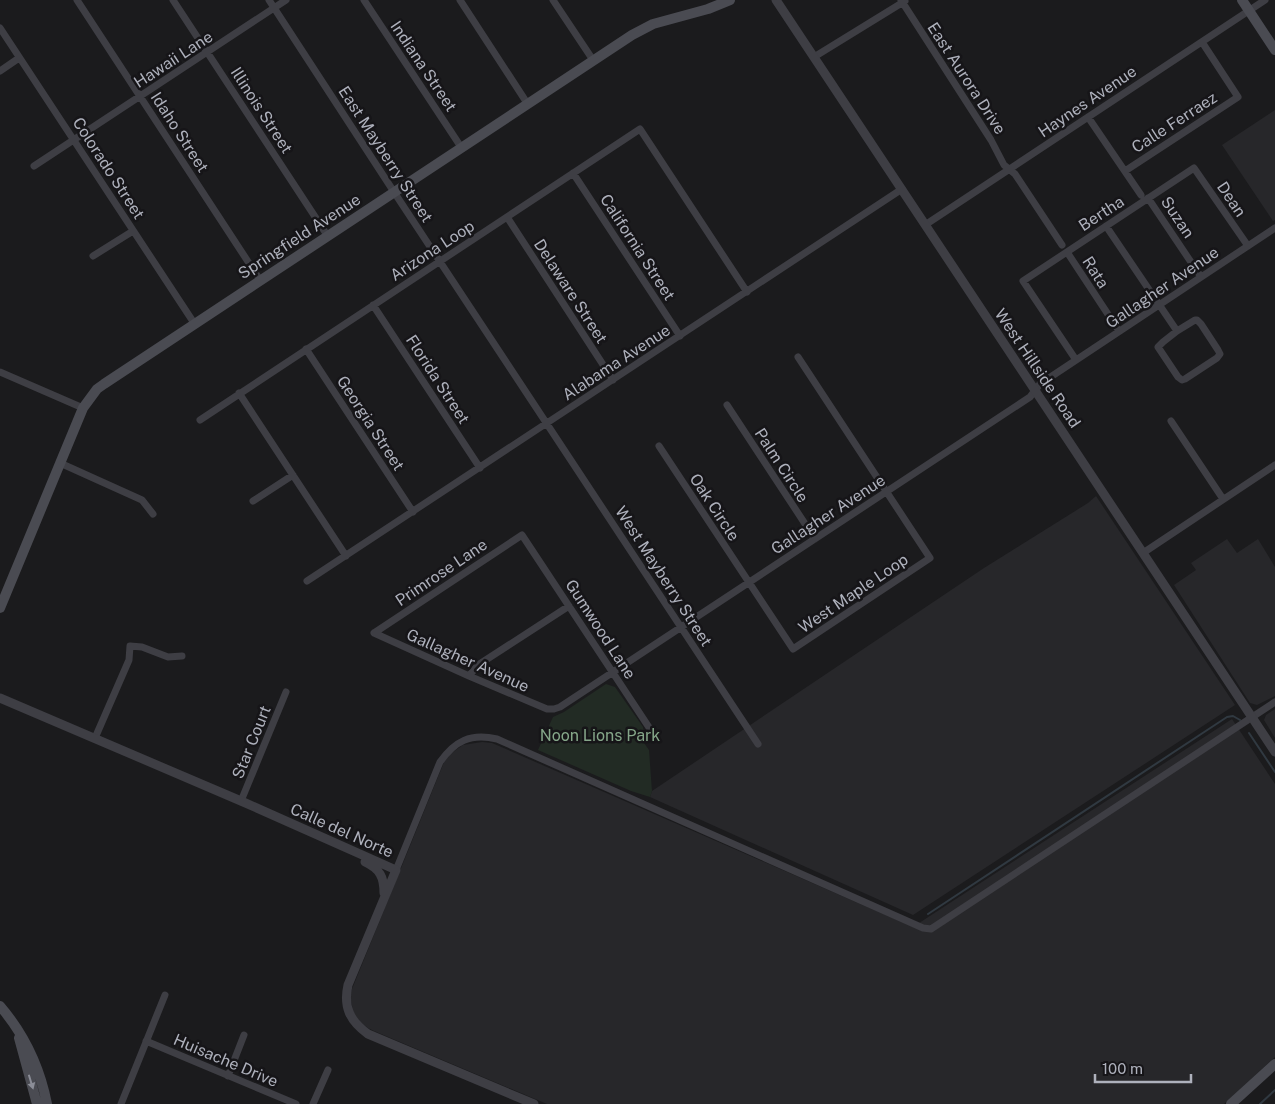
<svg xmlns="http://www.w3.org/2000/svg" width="1275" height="1104" font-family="'Public Sans',sans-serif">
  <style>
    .built { fill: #27272a }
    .green { fill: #222b24 }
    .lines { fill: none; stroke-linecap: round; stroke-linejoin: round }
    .stream { stroke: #303941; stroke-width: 2 }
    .minor { stroke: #3e3e44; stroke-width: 7 }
    .tertiary { stroke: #3e3e44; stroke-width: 9 }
    .secondary { stroke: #4a4b52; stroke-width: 10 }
    .oneway { fill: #8b8d97 }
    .labels { text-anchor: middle; stroke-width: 5; stroke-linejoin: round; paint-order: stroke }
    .street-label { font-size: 16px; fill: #aeb1bc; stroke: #161518 }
    .park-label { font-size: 16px; fill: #85a689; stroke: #161518 }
  </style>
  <rect width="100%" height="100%" fill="#1b1b1d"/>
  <path class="built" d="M 1275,110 L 1275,220 L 1273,221 L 1222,145 Z
    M 1096,496 L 1235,705 L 913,915 L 650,797 L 652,791 L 984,568 L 1088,503 Z
    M 1227,539 L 1237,553 L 1258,539 L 1275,567 L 1275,696 L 1257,705 L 1250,703 L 1174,585 L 1196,570 L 1191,563 Z
    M 1275,709 L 1275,738 L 1264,720 L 1266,715 Z
    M 1232,719 L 1275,784 L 1275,1057 L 1224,1104 L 547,1104 L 374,1031 L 368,1028 L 360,1022 L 353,1011 L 350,994 L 444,762 L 450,754 L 463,745 L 482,742 L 492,743 L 913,927 Z"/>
  <path class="green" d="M 606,684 L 615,687 L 643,727 L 644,732 L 643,737 L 644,743 L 649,750 L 652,791 L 650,797 L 631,791 L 538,750 L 553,717 L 564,712 Z"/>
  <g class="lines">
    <path class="stream" d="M 1249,733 L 1275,772
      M 928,914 L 1227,717 L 1233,716 L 1240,720
      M 1260,1104 L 1275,1090"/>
    <path class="minor" d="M 77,0 L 260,280
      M 173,0 L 327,235
      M 269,0 L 394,192 L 758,744
      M 364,0 L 461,147
      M 460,0 L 527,103
      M 553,0 L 593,60
      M 901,0 L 991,140 L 1004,165 L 1015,174 L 1062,245
      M 0,28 L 194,323
      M 814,57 L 905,1
      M 0,71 L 19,58
      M 1088,117 L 1141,195
      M 34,166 L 286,0
      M 1125,171 L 1238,97 L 1202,42
      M 573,173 L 680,336
      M 1148,198 L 1201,277
      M 507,217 L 613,380
      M 925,225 L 1265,0
      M 1106,226 L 1177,331 L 1195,320 L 1197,320 L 1201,324 L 1218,350 L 1220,354 L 1217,358 L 1185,379 L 1182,380 L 1178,377 L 1158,347 L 1163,342 L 1177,331
      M 1067,252 L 1119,331
      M 93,256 L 133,231
      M 373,305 L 480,468
      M 306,349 L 413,512
      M 1076,360 L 1023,281 L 1194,168 L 1248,246
      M 0,372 L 83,408
      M 239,393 L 346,556
      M 727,405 L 815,539
      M 200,420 L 640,129 L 747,292
      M 1171,421 L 1223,499
      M 659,446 L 793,649 L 930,558 L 798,357
      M 60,463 L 142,500 L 153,514
      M 253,501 L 293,475
      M 1143,553 L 1275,465
      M 307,581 L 902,189
      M 374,633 L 469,676 L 547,709 L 554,709 L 560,707 L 1030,397 L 1040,384 L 1275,228
      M 374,633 L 522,535 L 656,738
      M 469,676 L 478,665 L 569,606
      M 95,738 L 129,660 L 130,646 L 142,647 L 168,657 L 182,656
      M 241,801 L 286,692
      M 396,870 L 440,762 C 455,741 470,733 497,739 L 923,928 L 931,929 L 1275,702
      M 146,1041 L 296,1104
      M 228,1076 L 244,1035
      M 121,1104 L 165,995
      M 313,1104 L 328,1070"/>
    <path class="tertiary" d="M 776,0 L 1275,752
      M 0,698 L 241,801 L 396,870 L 348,985 C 343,1007 350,1021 368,1034 L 534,1104
      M 365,862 C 380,869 384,877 384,893"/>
    <path class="secondary" d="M 1242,0 L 1275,50
      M 0,608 L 83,408 L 97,389 L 104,384 L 632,35 L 653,24 L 708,9 L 730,0
      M 0,1006 C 24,1034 40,1068 47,1104
      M 19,1038 L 37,1104
      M 1231,1104 L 1275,1064"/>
  </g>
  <defs><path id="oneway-solid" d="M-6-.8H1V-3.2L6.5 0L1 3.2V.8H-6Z" transform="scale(1.25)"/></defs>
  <use class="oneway" href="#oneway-solid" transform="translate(31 1082) rotate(73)"/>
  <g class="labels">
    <g class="street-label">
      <text transform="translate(173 59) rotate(-33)" y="6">Hawaii Lane</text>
      <text transform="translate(424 66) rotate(56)" y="6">Indiana Street</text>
      <text transform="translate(967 78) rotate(57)" y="6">East Aurora Drive</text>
      <text transform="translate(1087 101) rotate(-34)" y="6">Haynes Avenue</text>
      <text transform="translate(262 110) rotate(57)" y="6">Illinois Street</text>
      <text transform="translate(1174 122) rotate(-33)" y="6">Calle Ferraez</text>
      <text transform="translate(180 132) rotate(57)" y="6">Idaho Street</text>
      <text transform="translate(386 154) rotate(57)" y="6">East Mayberry Street</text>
      <text transform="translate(109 168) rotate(57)" y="6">Colorado Street</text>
      <text transform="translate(1232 199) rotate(56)" y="6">Dean</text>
      <text transform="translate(1101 213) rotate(-33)" y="6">Bertha</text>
      <text transform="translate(1178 217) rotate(56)" y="6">Suzan</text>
      <text transform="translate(299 236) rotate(-33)" y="6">Springfield Avenue</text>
      <text transform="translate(638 247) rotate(57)" y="6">California Street</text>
      <text transform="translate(432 250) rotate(-33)" y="6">Arizona Loop</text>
      <text transform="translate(1096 272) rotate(57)" y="6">Rata</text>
      <text transform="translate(1162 287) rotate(-34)" y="6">Gallagher Avenue</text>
      <text transform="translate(571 291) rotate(57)" y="6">Delaware Street</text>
      <text transform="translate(616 362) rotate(-33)" y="6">Alabama Avenue</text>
      <text transform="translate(1038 368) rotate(56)" y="6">West Hillside Road</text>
      <text transform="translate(438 379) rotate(57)" y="6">Florida Street</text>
      <text transform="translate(371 423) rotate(57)" y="6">Georgia Street</text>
      <text transform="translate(782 465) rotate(57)" y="6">Palm Circle</text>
      <text transform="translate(715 507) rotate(57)" y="6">Oak Circle</text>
      <text transform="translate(828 514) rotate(-33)" y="6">Gallagher Avenue</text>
      <text transform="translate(441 572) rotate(-34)" y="6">Primrose Lane</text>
      <text transform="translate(664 576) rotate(57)" y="6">West Mayberry Street</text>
      <text transform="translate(853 593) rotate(-34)" y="6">West Maple Loop</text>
      <text transform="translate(601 629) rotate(57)" y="6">Gumwood Lane</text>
      <text transform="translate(468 660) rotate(24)" y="6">Gallagher Avenue</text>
      <text transform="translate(251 742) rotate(-68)" y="6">Star Court</text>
      <text transform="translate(342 830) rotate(24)" y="6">Calle del Norte</text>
      <text transform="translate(226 1060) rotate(23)" y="6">Huisache Drive</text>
    </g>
    <g class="park-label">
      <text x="600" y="741">Noon Lions Park</text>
    </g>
  </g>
  <path d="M1095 1074v8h96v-8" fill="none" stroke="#aeb1bc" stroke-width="2.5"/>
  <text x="1102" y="1074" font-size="15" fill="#aeb1bc" stroke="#161518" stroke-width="4" paint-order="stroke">100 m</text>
</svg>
